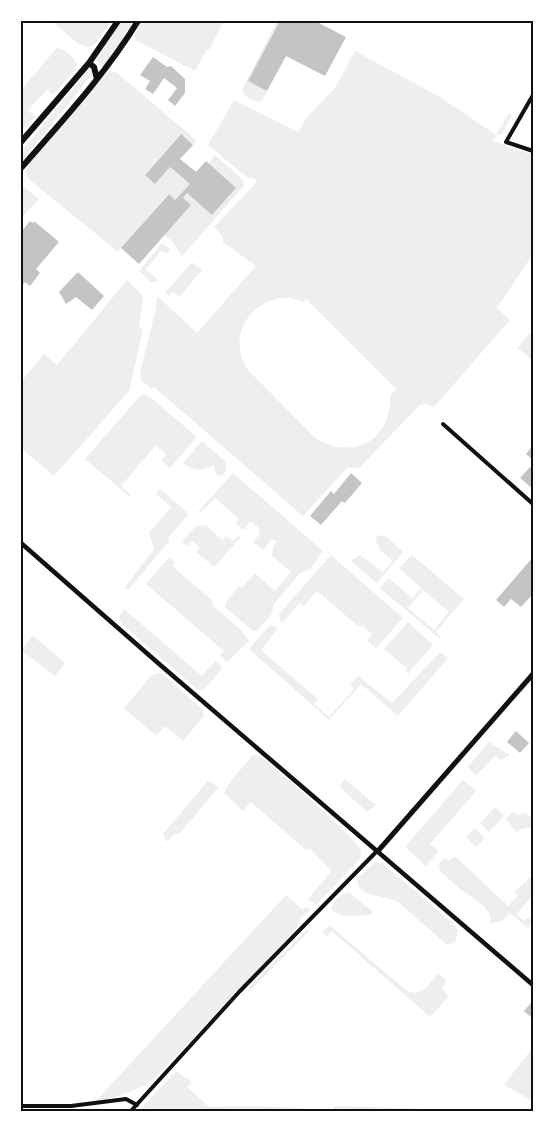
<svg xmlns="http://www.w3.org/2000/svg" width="554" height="1133" font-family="Ubuntu,sans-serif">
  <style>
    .green { fill: #eee; fill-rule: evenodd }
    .building { fill: #c4c4c4 }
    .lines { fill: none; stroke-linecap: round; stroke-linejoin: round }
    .minor { stroke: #111; stroke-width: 4 }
    .tertiary { stroke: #111; stroke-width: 4.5 }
    .secondary { stroke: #111; stroke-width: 5 }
    .primary { stroke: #111; stroke-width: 6 }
    .neatline { fill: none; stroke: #111; stroke-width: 2 }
  </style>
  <rect width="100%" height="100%" fill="#fff"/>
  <path class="green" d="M 51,21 L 110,21 L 96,43 L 89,47 L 79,44 Z
    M 122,21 L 134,21 L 103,67 L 96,60 Z
    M 142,21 L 224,21 L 209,50 L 207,49 L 195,71 L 136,40 L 134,35 Z
    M 277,21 L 280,22 L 249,81 L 267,91 L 261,101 L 254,101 L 244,95 L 242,90 Z
    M 57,48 C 65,48 71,56 77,63 L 75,70 L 53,95 L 47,90 L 28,110 L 35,117 L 21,132 L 21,90 Z
    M 355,51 L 440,97 L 496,135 L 509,113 L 512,115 L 502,134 L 496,135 L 493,141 L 533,155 L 533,254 L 497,308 L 510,320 L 434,407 L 426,404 L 420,405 L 359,468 L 347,468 L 303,516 L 154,387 L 151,389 L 141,380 L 140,373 L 156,309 L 157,296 L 197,333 L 256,266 L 223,242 L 222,236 L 214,227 L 257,182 L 254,178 L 249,178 L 244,175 L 208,145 L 234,100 L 298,132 L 307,117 L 335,88 ZM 279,298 L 291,298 L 303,302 L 306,299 L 396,389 L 390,396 C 392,441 352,461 315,438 L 247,369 C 229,337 245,307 279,298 Z
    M 88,70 L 92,71 L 92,75 L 21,162 L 21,152 Z
    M 109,71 L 116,72 L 196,140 L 193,145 L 180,134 L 145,174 L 155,184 L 170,167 L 190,184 L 175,200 L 168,194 L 118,252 L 30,180 L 26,173 L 27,167 Z
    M 215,155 L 241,178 L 244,183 L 243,187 L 182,256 L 172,241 L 164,235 L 183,198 L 187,193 L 212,215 L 236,188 L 209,164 Z
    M 21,185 L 39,199 L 21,218 Z
    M 162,243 L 170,249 L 167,253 L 161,251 L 146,269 L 159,281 L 151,282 L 139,271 Z
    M 192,262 L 202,270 L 180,296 L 172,292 L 169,296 L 165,293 Z
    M 127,280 L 142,295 L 143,299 L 139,327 L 143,330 L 129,391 L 54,476 L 21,448 L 21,382 L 44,354 L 57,365 Z
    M 529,333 L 533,336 L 533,361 L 518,348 Z
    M 144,394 L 150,397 L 197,437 L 170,468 L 161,460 L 166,454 L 155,446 L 121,486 L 131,495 L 130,497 L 85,459 L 140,396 Z
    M 202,441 L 225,461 L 226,470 L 222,476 L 216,474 L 214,465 C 201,472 195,471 183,463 Z
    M 233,473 L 323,551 L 310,569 L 300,573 L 274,604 L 271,615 L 257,631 L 253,631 L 227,609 L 225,607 L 226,602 L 239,586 L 242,588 L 255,573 L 275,591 L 291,572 L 271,555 L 276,541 L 272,539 L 263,550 L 253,542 L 260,534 L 258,531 L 260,529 L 251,521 L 243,530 L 236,524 L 239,519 L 215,498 L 201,512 L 198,512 Z
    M 160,489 L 189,514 L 168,538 L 170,540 L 128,590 L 125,587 L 154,549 L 149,533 L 171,507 L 156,494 Z
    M 206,525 L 222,540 L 226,536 L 233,541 L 239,535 L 241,537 L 214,567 L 196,552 L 199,547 L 192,541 L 187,546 L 182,542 L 196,526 Z
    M 378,535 L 387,537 L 403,552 L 377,583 L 352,562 L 353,559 L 360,555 L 383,572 L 393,561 L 380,550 L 375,539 Z
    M 331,555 L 403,618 L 376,648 L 367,641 L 372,634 L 362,625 L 359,627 L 317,591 L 304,606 L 300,603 L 282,623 L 278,615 Z
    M 412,555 L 464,599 L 436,632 L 441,638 L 440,639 L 380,588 L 389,578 L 412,598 L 421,588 L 399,568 ZM 423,590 L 449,612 L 434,630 L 408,608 Z
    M 169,557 L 175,562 L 172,566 L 212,600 L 213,606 L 241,630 L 249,641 L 227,662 L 220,655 L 224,651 L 146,584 Z
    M 124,609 L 202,676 L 216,660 L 221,665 L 222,669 L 204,689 L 199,691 L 122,624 L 119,618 Z
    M 408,622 L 433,645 L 408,673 L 405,671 L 407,668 L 384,649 Z
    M 270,625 L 278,628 L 261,650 L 318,699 L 314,704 L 329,717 L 354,689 L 350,685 L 358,676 L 392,703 L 440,652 L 448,658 L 398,716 L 361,684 L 329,720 L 249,649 Z
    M 33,636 L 65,663 L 55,676 L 21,650 Z
    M 157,673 L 163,674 L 203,710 L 204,716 L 183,741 L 165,726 L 156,736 L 124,708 L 151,676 Z
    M 489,742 L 510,755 L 501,760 L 495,756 L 481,771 L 476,775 L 468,767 Z
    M 254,754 L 263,758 C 296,787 332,816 361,849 L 360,859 L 316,905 L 308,899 L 331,872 L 330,869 L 309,848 L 306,850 L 251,802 L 243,811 L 224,793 L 230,782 Z
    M 345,779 L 376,805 L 367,812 L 339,786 Z
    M 463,780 L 476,791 L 430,844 L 439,851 L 426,866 L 405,847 Z
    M 211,781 L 218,788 L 180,833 L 174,834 L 167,842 L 163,834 L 207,782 Z
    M 495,807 L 504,816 L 489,832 L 480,823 Z
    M 512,812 L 519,815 L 525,812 L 533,819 L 533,828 L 524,828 L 516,832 L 506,819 Z
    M 475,828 L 485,838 L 476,847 L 466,837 Z
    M 455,856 L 508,906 L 518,896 L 514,892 L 533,875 L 533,896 L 516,914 L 524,921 L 528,918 L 533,921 L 528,928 L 510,913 L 502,921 L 491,924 L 490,915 L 484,906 L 460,889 L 440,871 L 439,864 L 444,858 L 449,861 Z
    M 375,862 L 382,863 L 455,925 L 458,931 L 455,942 L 447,945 L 397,901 L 366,893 L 359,888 L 357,879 Z
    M 348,892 L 372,911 L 371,915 C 359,915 338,920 331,908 C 334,900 340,895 348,892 Z
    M 286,895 L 302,909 L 308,907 L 310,910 L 301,918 L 297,928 L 153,1080 C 134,1092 118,1097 96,1101 Z
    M 329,925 L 406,990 C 422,998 428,985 438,974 L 440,974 L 446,980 L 442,988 L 448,997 L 430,1017 L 332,931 L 327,936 L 322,932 Z
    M 306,930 L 309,931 L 249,992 L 249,987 Z
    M 533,1047 L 533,1110 L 531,1110 L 531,1100 L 504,1085 Z
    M 176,1071 L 192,1082 L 187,1087 L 209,1107 L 246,1106 L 303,1108 L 303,1112 L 138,1112 Z
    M 334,1106 L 494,1111 L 333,1112 Z"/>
  <path class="building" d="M 280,21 L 315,21 L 346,37 L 325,76 L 286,56 L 267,91 L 248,81 Z
    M 153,57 L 167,67 L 171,66 L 185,79 L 185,93 L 175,106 L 168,100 L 177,88 L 164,78 L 153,94 L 145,89 L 150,81 L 140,75 Z
    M 181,134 L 193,145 L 180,159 L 196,172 L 206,161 L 236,188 L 212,215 L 187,193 L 183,198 L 191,205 L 139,264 L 121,248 L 169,194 L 175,200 L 190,184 L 170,167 L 155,184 L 145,175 Z
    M 30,221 L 33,223 L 34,221 L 59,242 L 36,269 L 40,273 L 30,286 L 25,282 L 21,287 L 21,232 Z
    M 78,272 L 104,296 L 92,310 L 76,297 L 66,304 L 59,292 Z
    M 533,445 L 533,460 L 526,454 Z
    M 530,467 L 533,469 L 533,489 L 520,478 Z
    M 351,473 L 362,483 L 345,503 L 342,501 L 321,525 L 310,516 L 331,491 L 334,494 Z
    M 533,557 L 533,594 L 521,607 L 511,599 L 504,607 L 496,600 Z
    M 516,731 L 529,743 L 520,753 L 507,742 Z
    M 531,1003 L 533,1005 L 533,1019 L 524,1011 Z"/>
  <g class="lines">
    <path class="minor" d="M 533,95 L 506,142 L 533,151
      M 443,424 L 533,504
      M 21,1106 L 71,1106 L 126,1099 L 137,1105
      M 130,1112 L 240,991 L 377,851"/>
    <path class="tertiary" d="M 21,543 L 158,663 L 533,985"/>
    <path class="secondary" d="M 378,851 L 533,674"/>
    <path class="primary" d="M 89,63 L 94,67 L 97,79
      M 21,142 L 89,63 L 118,21
      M 21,168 C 62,121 105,75 138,21"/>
  </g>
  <rect width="554" height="1133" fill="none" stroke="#ffffff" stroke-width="45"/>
  <rect x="22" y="22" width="510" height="1088" class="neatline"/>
</svg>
